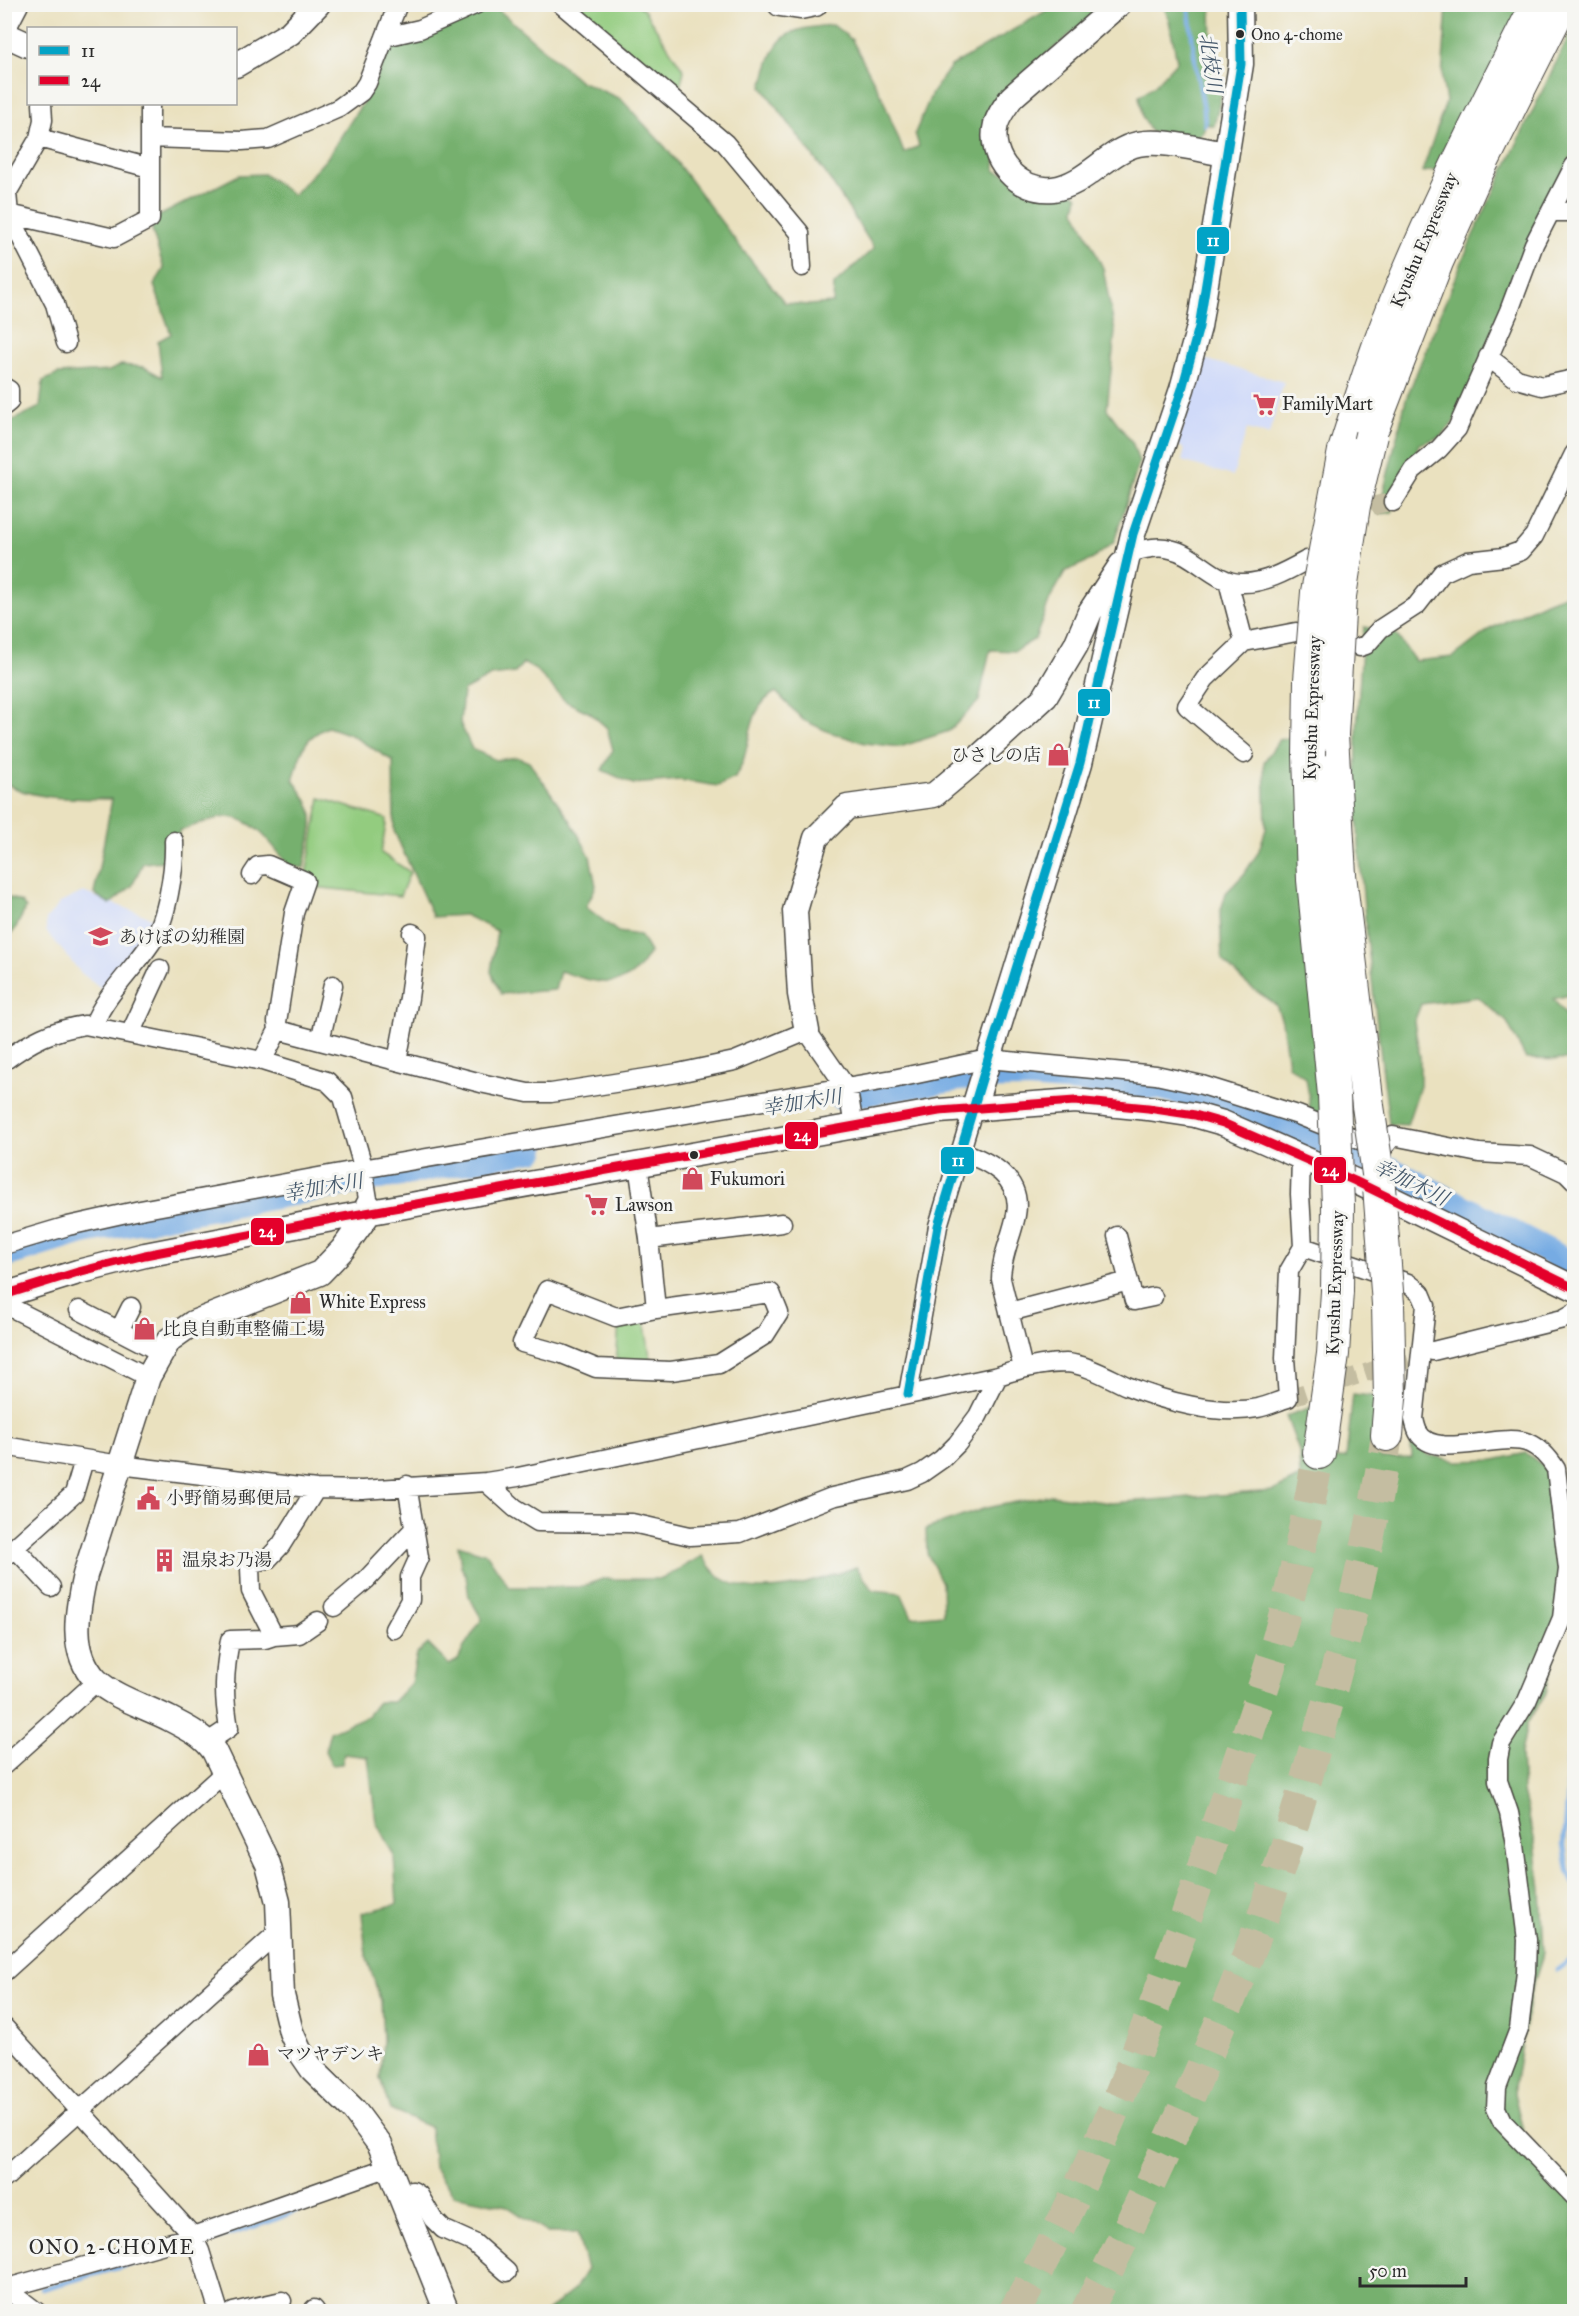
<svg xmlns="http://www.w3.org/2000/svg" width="1579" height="2316" font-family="'IM FELL Great Primer','Noto Serif JP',serif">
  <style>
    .built { fill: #d0daf9 }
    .green { fill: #93cc7f; stroke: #5f7c55; stroke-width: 1.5 }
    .forest { fill: #76b06e; stroke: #506e4c; stroke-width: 1.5 }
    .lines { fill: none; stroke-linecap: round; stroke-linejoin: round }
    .stream { stroke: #76abe3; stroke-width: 4.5 }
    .river { stroke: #76abe3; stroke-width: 26 }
    .street-tunnel { stroke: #c4bda1; stroke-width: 18; stroke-dasharray: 18 9; stroke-linecap: butt }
    .highway-tunnel { stroke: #c4bda1; stroke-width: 32; stroke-dasharray: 32 16; stroke-linecap: butt }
    .street-casing { stroke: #484641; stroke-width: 21 }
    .secondary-casing { stroke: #484641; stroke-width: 27 }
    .highway-casing { stroke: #484641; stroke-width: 34 }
    .street { stroke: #fff; stroke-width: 18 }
    .secondary { stroke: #fff; stroke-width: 24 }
    .highway { stroke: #fff; stroke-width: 32 }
    .highway-bridge-casing { stroke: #484641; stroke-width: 34; stroke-linecap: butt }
    .highway-bridge { stroke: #fff; stroke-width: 32 }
    .bus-1-casing { stroke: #f6f6f2; stroke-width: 14 }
    .bus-2-casing { stroke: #f6f6f2; stroke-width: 14 }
    .bus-1 { stroke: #02a3c6; stroke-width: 9 }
    .bus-2 { stroke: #e4002b; stroke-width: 9 }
    .bus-dot { fill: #2b2b2b; stroke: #f6f6f2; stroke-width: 2 }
    .labels { text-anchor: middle; stroke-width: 6; stroke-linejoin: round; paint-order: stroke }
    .bus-label { font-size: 16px; fill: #2b2b2b; stroke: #f6f6f2; text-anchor: start }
    .street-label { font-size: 18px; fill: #2b2b2b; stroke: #f6f6f2 }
    .poi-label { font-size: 18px; fill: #2b2b2b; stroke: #f6f6f2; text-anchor: start }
    .water-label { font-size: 20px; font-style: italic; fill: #45586b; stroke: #f6f6f2 }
    .neighbourhood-label { font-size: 20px; letter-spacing: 1.5px; fill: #2b2b2b; stroke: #f6f6f2 }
    .line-badge { stroke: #f6f6f2; stroke-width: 2 }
    .badge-label { font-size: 16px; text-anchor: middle; font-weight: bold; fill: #fff }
  </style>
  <rect width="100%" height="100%" fill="#f6f6f2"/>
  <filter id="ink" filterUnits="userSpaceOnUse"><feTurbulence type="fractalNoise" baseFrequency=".0167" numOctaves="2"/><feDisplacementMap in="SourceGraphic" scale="12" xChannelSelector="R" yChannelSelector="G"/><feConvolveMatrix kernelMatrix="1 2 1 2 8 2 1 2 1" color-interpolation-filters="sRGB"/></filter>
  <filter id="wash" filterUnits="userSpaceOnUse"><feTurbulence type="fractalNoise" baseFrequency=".008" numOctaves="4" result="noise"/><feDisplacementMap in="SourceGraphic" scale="24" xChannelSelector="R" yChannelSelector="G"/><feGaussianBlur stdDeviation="1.35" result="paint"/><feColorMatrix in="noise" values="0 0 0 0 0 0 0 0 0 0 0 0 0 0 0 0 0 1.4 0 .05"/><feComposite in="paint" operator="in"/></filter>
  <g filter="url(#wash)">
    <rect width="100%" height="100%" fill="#eae1bf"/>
    <path class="built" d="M 1204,359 L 1284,382 L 1269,435 L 1247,429 L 1233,476 L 1182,461 L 1185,449 L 1177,445 Z
      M 83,892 L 160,921 L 108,993 L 81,973 L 46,931 L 46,920 L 60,903 Z"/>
    <path class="green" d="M 637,4 L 644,10 L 684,71 L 678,94 L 579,8 L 583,5 Z
      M 320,798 L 387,819 L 381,853 L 410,872 L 400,896 L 304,886 Z
      M 644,1319 L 651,1362 L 616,1363 L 619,1323 Z"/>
    <path class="forest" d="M 493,5 L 580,81 L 621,99 L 666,148 L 741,248 L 785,303 L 809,305 L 833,303 L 834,285 L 874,248 L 827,175 L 762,87 C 775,37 780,29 833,25 L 852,40 L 882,97 L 904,153 L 919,146 L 915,133 L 932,93 L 951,66 L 1056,5 L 1104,5 L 999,96 L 995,171 L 1074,193 L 1078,196 L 1075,210 L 1103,268 L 1115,332 L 1107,409 L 1133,444 L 1139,463 L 1114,542 L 1093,559 L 1066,571 L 1050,599 L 1035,639 L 1015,651 L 990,650 L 979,701 L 949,731 L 900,747 L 865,743 L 829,732 L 803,720 L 776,692 C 750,705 751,737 743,761 C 741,767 737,773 735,778 L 718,786 L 680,780 L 633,784 L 602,770 L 613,750 L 607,728 L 590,713 L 565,701 L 536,670 L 523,663 L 515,673 L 491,676 L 463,691 L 460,723 L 472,749 L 496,760 L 517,757 L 529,762 L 570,820 L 590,856 L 596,886 L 586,907 L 618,932 L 640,935 L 650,952 C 646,958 642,966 636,971 C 614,992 585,979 560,971 L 555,990 L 501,994 L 491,972 L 497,931 L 465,915 L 433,917 L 394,831 L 393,761 L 351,735 L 328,727 C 300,739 302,753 293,780 C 299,788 305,796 309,805 C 318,822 306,849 304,868 L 289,866 C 273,846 257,820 229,817 C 217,816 191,827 179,831 L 176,860 L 143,863 L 132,886 L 110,904 L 94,894 L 112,799 C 79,798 33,801 5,783 L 4,429 L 9,422 L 40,407 L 43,381 L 58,374 L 109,371 L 121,365 L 144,367 L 162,377 L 158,341 L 171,334 L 154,285 L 164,269 L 152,230 L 155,218 L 239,175 L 264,174 L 293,195 L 327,158 L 371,90 L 390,46 Z
      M 1163,5 L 1211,5 L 1212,49 L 1223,88 L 1214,126 L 1206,124 L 1203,132 L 1195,139 L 1151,132 L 1142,116 L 1139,96 L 1155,85 L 1177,61 L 1169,20 Z
      M 1447,5 L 1524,5 L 1437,170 L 1422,172 L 1446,102 L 1442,78 Z
      M 1574,25 L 1574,152 L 1542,213 L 1510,283 L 1469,393 L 1454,422 L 1440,437 L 1419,444 L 1392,512 L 1378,514 L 1406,399 L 1441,312 L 1474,233 Z
      M 1574,591 L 1574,994 L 1553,999 L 1571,1021 L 1574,1022 L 1574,1060 L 1526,1059 L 1507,1022 L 1478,997 L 1421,1004 L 1414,1022 L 1420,1057 L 1420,1086 L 1407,1125 L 1389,1124 C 1377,1020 1362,915 1357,810 C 1355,749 1358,688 1364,627 L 1395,633 L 1415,661 L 1453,657 L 1490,629 L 1546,602 Z
      M 1299,736 L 1325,1123 L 1309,1118 L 1309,1097 L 1306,1078 L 1288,1065 L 1282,1021 L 1276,1005 L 1245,983 L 1222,960 L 1220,913 L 1226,893 L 1244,874 L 1258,853 L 1266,829 L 1264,762 L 1279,740 Z
      M 5,896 L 21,902 L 26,908 L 14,931 L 5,937 Z
      M 1353,1394 L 1380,1397 L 1380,1459 L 1412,1458 L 1410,1432 L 1428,1455 L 1457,1461 L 1494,1460 L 1526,1453 L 1542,1465 L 1559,1488 L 1568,1535 L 1556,1646 L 1546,1693 L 1527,1723 L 1521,1753 L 1523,1792 L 1535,1842 L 1541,1890 L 1544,1952 L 1530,1995 L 1514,2093 L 1524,2136 L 1563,2175 L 1574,2184 L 1574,2311 L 547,2311 L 575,2289 L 587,2269 L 577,2233 L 547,2233 L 507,2206 L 454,2195 L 434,2168 L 430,2127 L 390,2110 L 380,2078 L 383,2040 L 381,2002 L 366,1955 L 362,1913 L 397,1904 L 394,1856 L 376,1822 L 368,1757 L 344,1754 L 342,1764 L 332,1765 L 325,1751 L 330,1732 L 367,1716 L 378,1702 L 393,1702 L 411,1683 L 417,1654 L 428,1644 L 449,1665 L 458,1660 L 465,1645 L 482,1619 L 469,1597 L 466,1576 L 461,1566 L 458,1545 L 487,1554 L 509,1587 L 582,1587 L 602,1579 L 662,1579 L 702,1556 C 707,1563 713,1572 720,1577 C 759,1603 817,1581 856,1567 L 873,1590 L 901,1593 L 912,1617 L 943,1614 L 942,1583 L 927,1553 L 926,1529 L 986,1508 L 1051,1495 L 1111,1503 L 1273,1491 L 1300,1477 L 1299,1451 L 1286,1416 L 1318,1405 L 1312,1460 L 1346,1458 Z"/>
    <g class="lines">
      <path class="stream" d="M 1188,4 L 1196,68 L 1204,109 L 1205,125
        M 1574,1747 L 1567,1763 L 1568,1791 L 1564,1845 L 1568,1870 L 1574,1884
        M 1557,1970 L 1574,1957
        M 201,2244 L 274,2220 L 320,2201
        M 42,2289 L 193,2247"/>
      <path class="river" d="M 841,1097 L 967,1077 L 1028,1076 L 1160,1087 L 1211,1100 L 1298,1131 L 1391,1170 L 1574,1265
        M 4,1255 L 83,1231 L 533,1149"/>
    </g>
  </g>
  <g filter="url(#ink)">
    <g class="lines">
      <path class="street-tunnel" d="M 1350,526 L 1375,505 L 1393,502
        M 1288,1398 L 1433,1351"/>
      <path class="highway-tunnel" d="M 1014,2312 C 1098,2168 1155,2012 1207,1855 C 1227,1794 1249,1733 1268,1672 C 1291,1600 1305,1526 1319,1453
        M 1086,2312 C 1139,2211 1186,2108 1229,2002 C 1240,1974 1252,1947 1262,1919 C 1287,1851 1306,1779 1326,1709 C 1351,1619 1373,1528 1387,1435"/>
      <defs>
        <path id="street" d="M 561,4 L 725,143 L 800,233 L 802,267
          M 385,37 L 420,29 L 477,4
          M 42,104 L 43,120 L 39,138 L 7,193 L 9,214 L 114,238 L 150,219 L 150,104
          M 39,138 L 150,168
          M 150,138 L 242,141 L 268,139 L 339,108 L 361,92 L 367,83 L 398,4
          M 1551,212 L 1574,212
          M 9,214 L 55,304 L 66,343
          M 1488,357 L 1517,379 L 1542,386 L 1574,379
          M 4,387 L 9,390 L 9,402 L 4,406
          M 1393,502 L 1413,470 L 1439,449 L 1457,429 L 1509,311 L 1534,244 L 1574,166
          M 1128,553 C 1142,550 1157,545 1170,549 C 1196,554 1214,583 1241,583 C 1264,584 1287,571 1307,560
          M 1228,581 L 1244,642 L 1296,632
          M 1244,642 L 1205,679 L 1187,706 L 1244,754
          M 1360,647 L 1366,645 L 1380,629 L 1417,605 L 1442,573 L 1468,561 L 1504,557 L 1521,551 L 1534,536 L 1574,454
          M 252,875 L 258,866 L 268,865 L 305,881 L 294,913 L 277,1022 L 278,1030
          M 93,1026 C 105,995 132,971 151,943 C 167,921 175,868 174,841
          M 130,1034 L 160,969
          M 320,1041 L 333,985
          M 4,1061 C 31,1041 52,1030 85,1025 L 262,1061 L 327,1081 L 343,1097 L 362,1163 L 368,1199
          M 262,1061 L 278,1030 L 485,1084 L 528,1093 L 551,1093 L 678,1073 L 735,1061 L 807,1031 L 848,1090 L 854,1127
          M 397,1061 L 409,998 L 417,936 L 412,933
          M 960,1151 C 988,1161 1023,1177 1016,1215 C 1012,1236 1001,1257 1001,1279 L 1023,1368
          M 1374,1159 L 1393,1136 L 1479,1153 L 1530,1156 L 1566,1173 L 1574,1181
          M 638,1165 L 649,1239 L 656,1309 L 771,1293 L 779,1313 L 765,1335 L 719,1364 L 671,1371 L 596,1368 L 562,1354 L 522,1343 L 547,1290 L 616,1317 L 656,1309
          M 1117,1236 L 1134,1301 L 1153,1297
          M 649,1239 L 782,1223
          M 4,1245 L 68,1226 L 140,1210 L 362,1169 L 893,1079 L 988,1059 L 1156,1075 L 1202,1085 L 1298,1115 L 1379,1148
          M 1303,1247 L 1408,1283 L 1421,1293 L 1426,1305 L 1414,1419 C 1415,1423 1416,1428 1418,1432 C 1434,1462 1499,1431 1529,1443 C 1541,1448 1549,1458 1556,1469 L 1568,1569 L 1562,1618 L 1527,1701 L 1501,1743 L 1498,1759 L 1498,1781 L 1509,1813 L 1515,1845 L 1527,1940 L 1526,1972 L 1519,2029 L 1497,2087 L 1496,2108 L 1502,2121 L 1574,2196
          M 4,1304 L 148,1377
          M 79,1310 L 160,1352
          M 1009,1312 L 1129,1281
          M 119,1331 L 131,1307
          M 1433,1351 L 1563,1319 L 1574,1313
          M 908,1394 L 938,1226 L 974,1107
          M 4,1446 L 120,1465 L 316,1489 L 362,1490 L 486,1482 L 518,1477 L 998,1376 C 1019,1369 1043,1363 1066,1363 C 1086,1364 1109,1378 1127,1386 C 1164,1401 1217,1416 1258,1408 C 1268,1406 1278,1401 1288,1398 L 1285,1358 L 1289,1271 L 1303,1247 L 1300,1194 L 1301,1157
          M 486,1482 L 515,1508 L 538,1522 L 632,1523 L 690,1536 L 740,1533 L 832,1497 L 907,1480 L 922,1473 L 942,1459 L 957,1444 L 978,1416 L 998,1376
          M 15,1548 L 51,1587
          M 4,1557 L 74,1494 L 84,1460
          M 334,1607 L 366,1580 L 415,1528
          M 394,1629 L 410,1600 L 410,1577 L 419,1557 L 407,1485
          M 274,1636 L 299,1634 L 318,1621
          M 208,1742 L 229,1728 C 223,1694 224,1674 230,1640 L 265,1639 L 274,1636 L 251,1591 L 250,1568 L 255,1562 L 267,1560 L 281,1545 L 316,1489
          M 4,1765 L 97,1681
          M 4,1972 L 225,1772
          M 4,2027 L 193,2236 L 200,2251 L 219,2312
          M 4,2179 L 280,1930
          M 399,2193 L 413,2191 L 419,2195 L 433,2219 L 443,2229 L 474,2243 L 507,2272
          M 4,2287 L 37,2312
          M 7,2288 L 193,2236 L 389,2167
          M 314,2309 L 316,2312
          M 233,2312 L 282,2301"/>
        <path id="secondary" d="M 780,4 L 800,7 L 815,4
          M 1119,4 L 1012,97 C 1006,105 999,114 996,124 C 987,159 1019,193 1053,189 C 1086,185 1107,151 1138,144 C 1163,139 1200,150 1225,154
          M 4,27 L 16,4
          M 4,34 L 28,45
          M 236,65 L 290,33 L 318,4
          M 807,1031 L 800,994 L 795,911 L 816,838 L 847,807 L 934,795 L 977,759 L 1045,697 L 1076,645 L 1090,612 L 1121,565
          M 974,1107 L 1080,763 L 1133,534 L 1182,389 L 1199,327 L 1241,64 L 1240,4
          M 368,1205 L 369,1213 L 343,1249 L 320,1273 L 193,1323 L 169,1340 L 148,1377 L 85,1575 C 77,1610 69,1652 96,1680 C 113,1697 149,1708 170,1719 C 187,1728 203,1735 214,1751 L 268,1864 L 278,1902 L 282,1995 L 291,2032 L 299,2050 L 312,2069 L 354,2110 L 380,2145 L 447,2312
          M 4,1295 L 78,1272 L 145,1255 L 332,1219 L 939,1111 L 1075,1101 L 1148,1108 L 1195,1115 L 1223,1123 L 1355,1181 L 1574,1288"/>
        <path id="highway" d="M 1374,425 L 1437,262 L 1478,171 L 1562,4
          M 1344,451 C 1355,416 1366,381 1378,347 C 1422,229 1480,117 1537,4
          M 1332,735 L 1340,875 L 1368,1106
          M 1309,755 L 1313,880 L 1334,1095
          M 1387,1435 L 1390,1399 L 1388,1304
          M 1319,1453 L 1333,1354 L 1337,1291"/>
      </defs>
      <use href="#street" class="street-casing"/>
      <use href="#secondary" class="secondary-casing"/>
      <use href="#highway" class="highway-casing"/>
      <use href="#street" class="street"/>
      <use href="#secondary" class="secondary"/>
      <use href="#highway" class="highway"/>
      <defs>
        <path id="highway-bridge" d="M 1332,735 L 1340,596 L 1354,506 L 1371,435
          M 1309,755 L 1310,680 L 1317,592 L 1344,451
          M 1334,1095 L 1338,1206 L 1337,1291
          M 1368,1106 L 1378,1174 L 1388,1304"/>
      </defs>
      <use href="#highway-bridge" class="highway-bridge-casing"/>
      <use href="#highway-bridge" class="highway-bridge"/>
      <defs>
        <path id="bus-1" d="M 908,1394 L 938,1226 L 988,1059 L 1080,763 L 1133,534 L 1182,389 L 1199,327 L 1241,64 L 1240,4"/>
        <path id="bus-2" d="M 4,1295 L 78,1272 L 145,1255 L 332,1219 L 939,1111 L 1075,1101 L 1148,1108 L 1195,1115 L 1223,1123 L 1355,1181 L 1574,1288"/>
      </defs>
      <use href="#bus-1" class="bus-1-casing"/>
      <use href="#bus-2" class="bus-2-casing"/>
      <use href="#bus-1" class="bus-1"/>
      <use href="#bus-2" class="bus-2"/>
    </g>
  </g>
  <defs>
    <symbol id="supermarket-bare" viewBox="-9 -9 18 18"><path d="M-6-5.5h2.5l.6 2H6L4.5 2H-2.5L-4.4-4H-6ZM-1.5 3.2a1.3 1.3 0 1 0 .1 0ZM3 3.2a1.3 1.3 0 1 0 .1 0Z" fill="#d1495b" stroke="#f6f6f2" stroke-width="2.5" paint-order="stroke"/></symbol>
    <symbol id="shop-bare" viewBox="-9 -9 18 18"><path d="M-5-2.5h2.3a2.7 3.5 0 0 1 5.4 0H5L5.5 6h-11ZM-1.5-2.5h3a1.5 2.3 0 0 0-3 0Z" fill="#d1495b" stroke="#f6f6f2" stroke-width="2.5" paint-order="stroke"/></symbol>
    <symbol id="school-bare" viewBox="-9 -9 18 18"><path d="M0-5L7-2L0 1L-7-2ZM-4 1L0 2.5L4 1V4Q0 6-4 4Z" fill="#d1495b" stroke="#f6f6f2" stroke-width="2.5" paint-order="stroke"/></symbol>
    <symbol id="civic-bare" viewBox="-9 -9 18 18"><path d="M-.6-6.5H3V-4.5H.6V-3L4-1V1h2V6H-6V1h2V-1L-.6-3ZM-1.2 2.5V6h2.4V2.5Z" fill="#d1495b" stroke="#f6f6f2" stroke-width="2.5" paint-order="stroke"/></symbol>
    <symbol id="building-bare" viewBox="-9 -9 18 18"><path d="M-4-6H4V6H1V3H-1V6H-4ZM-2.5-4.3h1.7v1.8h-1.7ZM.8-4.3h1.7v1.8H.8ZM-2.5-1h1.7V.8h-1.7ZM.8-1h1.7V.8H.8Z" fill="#d1495b" stroke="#f6f6f2" stroke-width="2.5" paint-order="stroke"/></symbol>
  </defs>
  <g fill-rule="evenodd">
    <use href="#supermarket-bare" x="1248" y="388" width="33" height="33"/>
    <use href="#shop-bare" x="1042" y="738" width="33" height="33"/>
    <use href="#school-bare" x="84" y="920" width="33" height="33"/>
    <use href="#shop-bare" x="676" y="1162" width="33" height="33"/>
    <use href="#supermarket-bare" x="580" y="1188" width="33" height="33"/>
    <use href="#shop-bare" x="284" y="1286" width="33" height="33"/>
    <use href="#shop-bare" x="128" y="1312" width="33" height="33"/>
    <use href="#civic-bare" x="132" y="1482" width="33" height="33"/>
    <use href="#building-bare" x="148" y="1544" width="33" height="33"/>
    <use href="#shop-bare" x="242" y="2038" width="33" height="33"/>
  </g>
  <g class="bus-dot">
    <circle cx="1240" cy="34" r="5"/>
    <circle cx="694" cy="1155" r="5"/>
  </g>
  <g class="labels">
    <g class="bus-label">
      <text x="1251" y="40">Ono 4-chome</text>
    </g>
    <g class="street-label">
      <text transform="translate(1424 240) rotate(-67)" y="6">Kyushu Expressway</text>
      <text transform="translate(1312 708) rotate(-88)" y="6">Kyushu Expressway</text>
      <text transform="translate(1335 1283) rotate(-88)" y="6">Kyushu Expressway</text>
    </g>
    <g class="poi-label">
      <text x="1282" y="410">FamilyMart</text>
      <text x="1041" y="761" text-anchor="end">ひさしの店</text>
      <text x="119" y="943">あけぼの幼稚園</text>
      <text x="710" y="1185">Fukumori</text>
      <text x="615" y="1211">Lawson</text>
      <text x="319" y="1308">White Express</text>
      <text x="163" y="1335">比良自動車整備工場</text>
      <text x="166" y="1504">小野簡易郵便局</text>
      <text x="182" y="1566">温泉お乃湯</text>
      <text x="277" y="2060">マツヤデンキ</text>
    </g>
    <g class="water-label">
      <text transform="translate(1211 63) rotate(82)" y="7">北枝川</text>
      <text transform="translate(802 1102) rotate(-9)" y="7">幸加木川</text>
      <text transform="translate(1411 1182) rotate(26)" y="7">幸加木川</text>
      <text transform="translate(323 1187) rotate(-10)" y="7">幸加木川</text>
    </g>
    <g class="neighbourhood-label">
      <text x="112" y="2254">ONO 2-CHOME</text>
    </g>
  </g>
  <g class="line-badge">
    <rect x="1196" y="226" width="34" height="29" rx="6" fill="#02a3c6"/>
    <rect x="1077" y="688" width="34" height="29" rx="6" fill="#02a3c6"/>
    <rect x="784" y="1121" width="35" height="29" rx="6" fill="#e4002b"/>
    <rect x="940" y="1146" width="35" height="29" rx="6" fill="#02a3c6"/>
    <rect x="1313" y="1156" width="34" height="28" rx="6" fill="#e4002b"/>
    <rect x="250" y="1217" width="35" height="29" rx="6" fill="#e4002b"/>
  </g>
  <g class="badge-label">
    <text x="1213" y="246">11</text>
    <text x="1094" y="708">11</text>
    <text x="802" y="1141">24</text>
    <text x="958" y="1166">11</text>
    <text x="1330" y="1176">24</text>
    <text x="267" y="1237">24</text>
  </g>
  <rect width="1579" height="2316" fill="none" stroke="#f6f6f2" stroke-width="24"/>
  <rect x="27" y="27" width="210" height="78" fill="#f6f6f2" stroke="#a5a5a2" stroke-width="1.5"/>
  <rect x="39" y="46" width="30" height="9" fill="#02a3c6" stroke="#a5a5a2" stroke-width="1.5"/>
  <text x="81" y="57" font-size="18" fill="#2b2b2b">11</text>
  <rect x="39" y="76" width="30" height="9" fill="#e4002b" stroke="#a5a5a2" stroke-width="1.5"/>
  <text x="81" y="87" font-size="18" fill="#2b2b2b">24</text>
  <path d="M1360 2277v9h106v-9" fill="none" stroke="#2b2b2b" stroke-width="3"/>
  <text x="1369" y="2277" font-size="18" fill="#2b2b2b" stroke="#f6f6f2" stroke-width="4.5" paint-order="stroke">50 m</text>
</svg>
